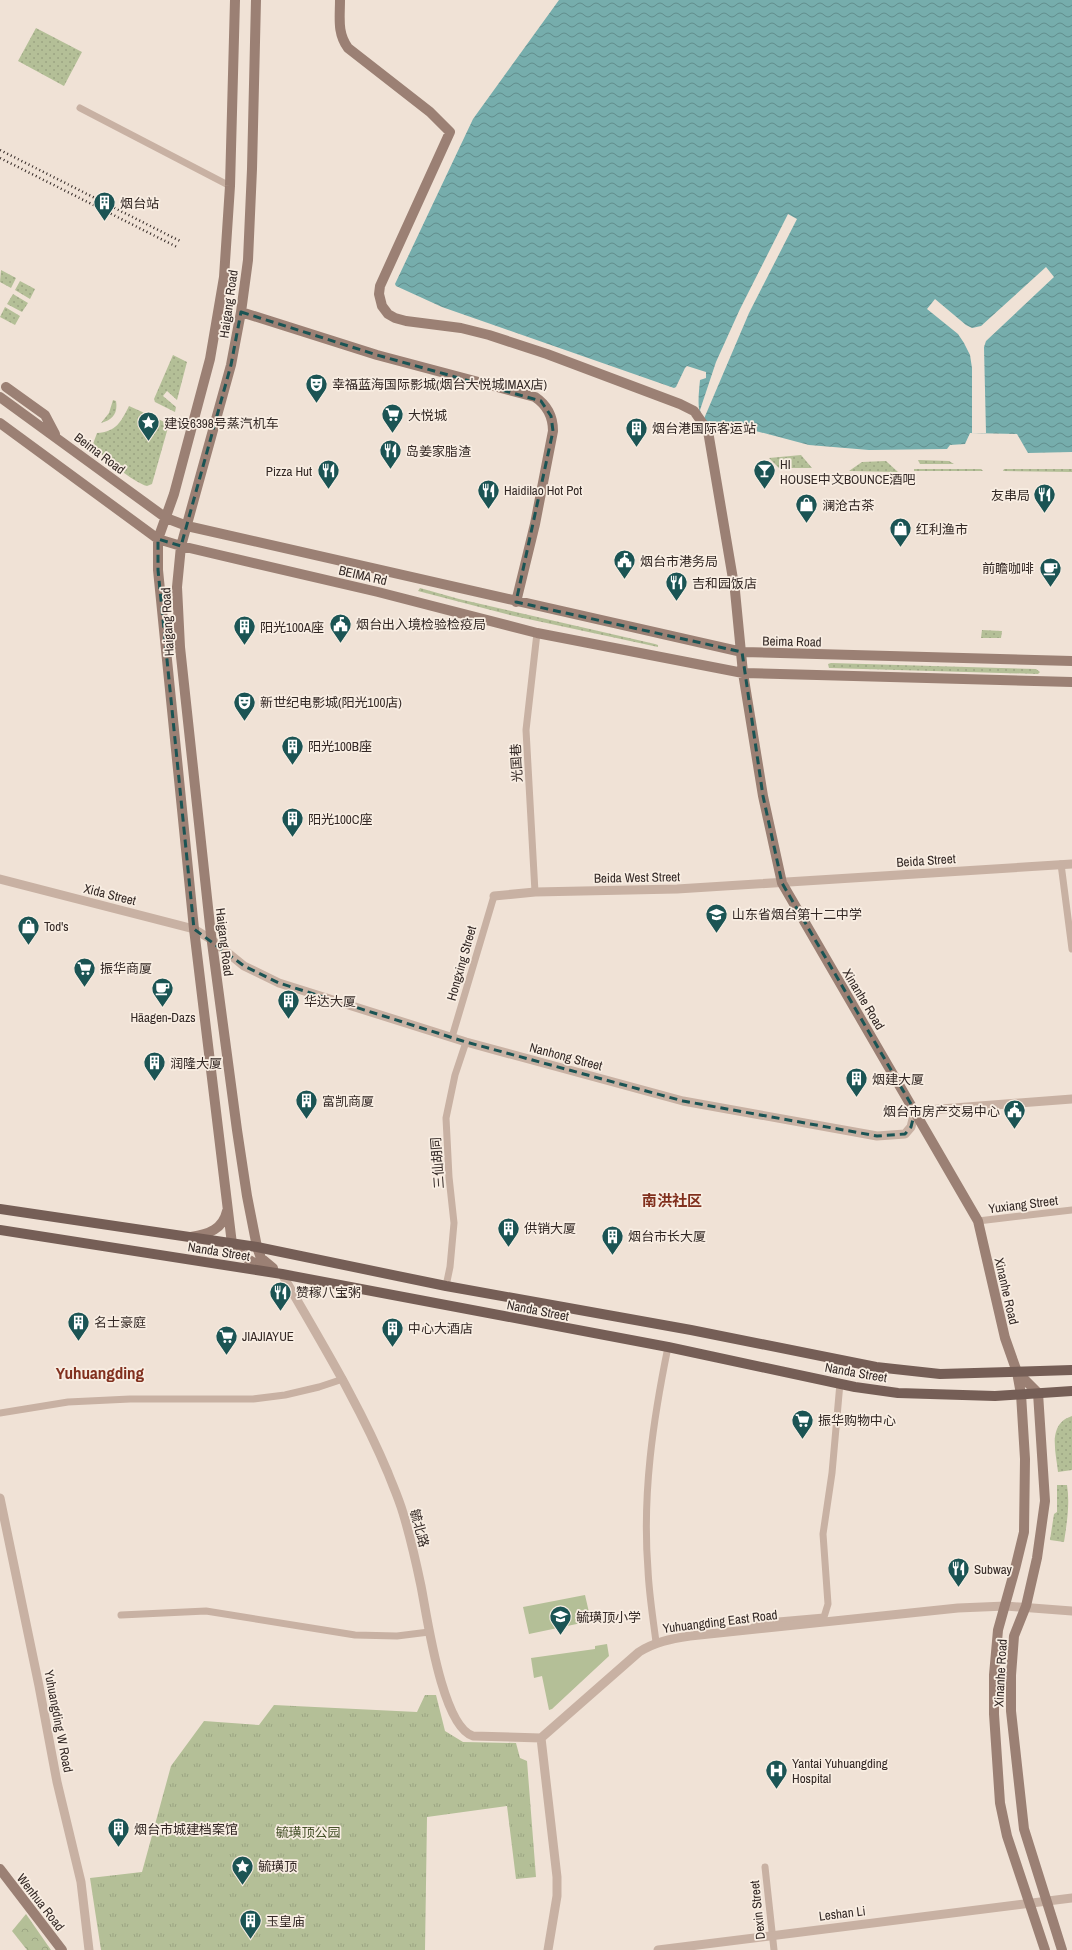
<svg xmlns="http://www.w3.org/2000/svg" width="1072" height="1950" font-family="'Archivo Narrow','Noto Sans SC',sans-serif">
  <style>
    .grass { fill: url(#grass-dots) }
    .forest { fill: url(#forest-crowns) }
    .park { fill: url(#park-tufts) }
    .pitch { fill: #b4bf97 }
    .water { fill: url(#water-waves) }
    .pier { fill: #f0e2d6 }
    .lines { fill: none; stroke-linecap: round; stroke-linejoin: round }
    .minor { stroke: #c8b1a3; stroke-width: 7 }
    .tertiary { stroke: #c8b1a3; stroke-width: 9 }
    .secondary { stroke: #9b8074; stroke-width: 10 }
    .primary { stroke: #755e56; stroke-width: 10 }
    .rail { stroke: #332825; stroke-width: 2.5; stroke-dasharray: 1 3; stroke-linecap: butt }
    .marked { fill: none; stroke: #1b5454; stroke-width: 3; stroke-dasharray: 8 5; stroke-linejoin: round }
    .labels { text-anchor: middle; stroke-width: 3.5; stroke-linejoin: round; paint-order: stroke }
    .poi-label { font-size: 13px; fill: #332825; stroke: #f8ede2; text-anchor: start }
    .street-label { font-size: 13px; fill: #332825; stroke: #f8ede2 }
    .park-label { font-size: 13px; fill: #455129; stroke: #f8ede2 }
    .quarter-label { font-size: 15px; font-weight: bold; fill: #81301e; stroke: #f8ede2 }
    .district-label { font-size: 17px; font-weight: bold; fill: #81301e; stroke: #f8ede2 }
  </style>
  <defs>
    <pattern id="grass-dots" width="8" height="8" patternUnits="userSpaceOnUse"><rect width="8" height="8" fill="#b4bf97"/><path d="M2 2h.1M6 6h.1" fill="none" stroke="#9ba482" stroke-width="1.8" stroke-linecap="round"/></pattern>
    <pattern id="forest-crowns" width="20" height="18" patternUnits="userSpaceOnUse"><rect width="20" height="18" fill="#b4bf97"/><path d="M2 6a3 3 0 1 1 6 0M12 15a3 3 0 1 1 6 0" fill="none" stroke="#9ba482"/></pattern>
    <pattern id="park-tufts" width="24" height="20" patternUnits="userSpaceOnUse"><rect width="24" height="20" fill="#b4bf97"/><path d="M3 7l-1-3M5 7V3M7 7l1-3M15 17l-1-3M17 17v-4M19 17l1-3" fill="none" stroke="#9ba482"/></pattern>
    <pattern id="water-waves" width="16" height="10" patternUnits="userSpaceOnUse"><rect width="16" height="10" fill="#76adac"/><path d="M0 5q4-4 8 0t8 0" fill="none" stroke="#618d8c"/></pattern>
  </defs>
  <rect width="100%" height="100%" fill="#f0e2d6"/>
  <path class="grass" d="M 36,28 L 82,52 L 64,86 L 18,61 Z
    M 1,270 L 16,278 L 11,288 L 0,282 Z
    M 20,281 L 35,289 L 30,299 L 15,290 Z
    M 13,294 L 28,303 L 22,312 L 7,304 Z
    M 5,307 L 20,316 L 15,325 L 0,317 Z
    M 173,355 L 187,362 L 177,400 L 167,391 L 163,396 L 176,407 L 175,412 L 155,402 L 154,399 Z
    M 113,400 L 116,401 C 118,413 113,420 101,423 L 109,413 Z
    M 129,406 L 169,424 L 152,484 L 147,486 C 135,483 98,455 93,444 L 97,433 C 116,432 121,422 129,406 Z
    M 801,455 L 812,468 L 779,468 L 769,458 Z
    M 918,460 L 949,461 L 954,464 L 920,464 Z
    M 886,461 L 898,472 L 849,471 L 862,462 Z
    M 914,469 L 981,469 L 983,471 L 914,471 Z
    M 1004,469 L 1072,469 L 1072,472 L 1003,471 Z
    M 420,588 L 459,599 L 655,644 L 658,645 L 658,647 L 514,616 L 418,591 Z
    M 982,630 L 1002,631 L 1001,638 L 981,638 Z
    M 831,663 L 1036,669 L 1040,672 L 1038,674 L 829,668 L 828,664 Z
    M 1072,1416 L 1072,1470 L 1058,1472 C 1056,1452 1047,1424 1072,1416 Z
    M 1057,1485 L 1067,1485 C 1070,1504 1067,1522 1064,1542 L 1050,1540 L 1054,1514 L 1057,1512 Z"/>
  <path class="forest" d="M 26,1914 L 51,1950 L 27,1950 L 12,1931 Z"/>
  <path class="park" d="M 425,1695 L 436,1695 L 445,1731 L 463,1742 L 516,1743 L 520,1758 L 527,1761 L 536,1877 L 516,1879 L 507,1806 L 427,1817 L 425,1950 L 101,1950 L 90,1878 L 142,1872 L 171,1766 L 204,1721 L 259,1725 L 274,1705 L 417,1712 Z"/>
  <path class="pitch" d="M 585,1595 L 591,1621 L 529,1634 L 523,1607 Z
    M 607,1644 L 609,1656 L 552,1709 L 549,1710 L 542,1676 L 534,1678 L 531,1658 L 595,1649 L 595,1646 Z"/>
  <path class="water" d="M 559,0 L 1072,0 L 1072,452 L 1028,453 L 1017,434 L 970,433 L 965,444 L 950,445 L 947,449 L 869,450 L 809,445 L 737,426 L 707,425 C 695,416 699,393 700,380 L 706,378 L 706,372 L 687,366 L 685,368 L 676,387 L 674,388 L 442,307 L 396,286 L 395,284 L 473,119 Z"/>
  <path class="pier" d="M 788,214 L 797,219 L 749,313 L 703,421 L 700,410 L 716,362 L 740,309 Z
    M 1046,267 L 1054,277 L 986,341 L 984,347 L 986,433 L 972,433 L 972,368 L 970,355 L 964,343 L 958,334 L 927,309 L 935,299 L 966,325 L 972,328 L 981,326 Z"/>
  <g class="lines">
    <path class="minor" d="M 80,108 L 230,186
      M 1061,864 L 1072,949
      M 535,892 L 526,730 L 537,633
      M 452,1037 L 494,896
      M 978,1221 L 1072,1210
      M 446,1286 L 450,1267 L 454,1223 L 449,1177 L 446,1118 L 455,1075 L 466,1042
      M 0,1413 L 68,1402 L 130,1399 L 253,1399 L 285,1395 L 319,1387 L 343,1379
      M 121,1615 L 206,1611 L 355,1635 L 397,1636 L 429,1632
      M 753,1627 L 767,1622 L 824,1617 L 828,1604 L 823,1534 L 832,1473 L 840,1383
      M 656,1642 C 653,1618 649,1594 648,1570 C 642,1495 653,1420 668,1347
      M 765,1867 L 774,1950"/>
    <path class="tertiary" d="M 0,879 L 194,929 L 212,940 L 244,966 L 279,983 L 466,1042 L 683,1101 L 877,1136 L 905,1134 L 911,1127 L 915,1111 L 1072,1099
      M 494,896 L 535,892 L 677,889 L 1072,864
      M 282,1274 C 319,1339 359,1403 388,1473 C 393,1486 399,1499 403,1513 C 410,1536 416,1562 421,1586 C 427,1616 442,1727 473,1736 L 541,1738
      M 0,1498 L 39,1686 L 57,1782 L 81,1882 L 89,1950
      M 548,1950 L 557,1896 L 557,1877 L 541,1738 L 639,1652 C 655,1642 670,1639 690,1636 L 958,1608 L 1006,1606 L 1072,1611
      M 658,1950 L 1072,1898"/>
    <path class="secondary" d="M 235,0 L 230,186 L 224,277 L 210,359 L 174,494 L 158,539 L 158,570 L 194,929 L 232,1244 C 242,1257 253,1264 268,1269
      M 256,0 L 252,169 L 248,260 L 241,312 L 231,365 L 181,546 L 177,587 L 180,647 L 211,935 L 237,1130 L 247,1196 L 257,1247 L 261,1258 L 273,1268
      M 340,0 C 340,18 337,33 348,48 L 430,112 L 450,132 L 380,286 L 379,294 L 382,306 L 388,314 L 395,318 L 406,321 L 461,328 L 489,335 L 547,354 L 680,404 L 694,411 L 708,431 L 735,591 L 743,673 L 763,796 L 782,883 L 978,1221 L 1005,1338 L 1017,1372 L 1021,1394 L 1025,1459 L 1024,1532 L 1015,1569 L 998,1630 L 994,1675 L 994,1714 L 1000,1803 L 1007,1836 L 1045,1950
      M 241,312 L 377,355 L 535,397 C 547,405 553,417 553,431 L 535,524 L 516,602
      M 6,387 L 45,415 L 55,434
      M 0,397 L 166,518 L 187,526 L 742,652 L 1072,661
      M 0,423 L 158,539 L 181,546 L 378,592 L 537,633 L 743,673 L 1072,682
      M 191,1237 C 209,1234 223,1229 227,1211
      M 1017,1372 L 1038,1393 L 1045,1501 L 1037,1558 L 1026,1606 L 1014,1636 L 1011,1675 L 1011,1711 L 1024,1829 L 1062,1950
      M 0,1869 L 62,1950"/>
    <path class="primary" d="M 0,1209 L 257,1247 L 446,1286 L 691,1330 L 876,1367 L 940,1374 L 1072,1370
      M 0,1230 L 282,1274 L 668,1347 L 855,1387 L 898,1393 L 995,1396 L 1072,1391"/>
    <path class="rail" d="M 0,150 L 180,241
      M 0,158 L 177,247"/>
  </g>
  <path class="marked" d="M 241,312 L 377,355 L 541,401 L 551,416 L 553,431 L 516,602 L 742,652 L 763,796 L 782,883 L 915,1111 L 911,1127 L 905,1134 L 877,1136 L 683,1101 L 466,1042 L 279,983 L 244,966 L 194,929 L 158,570 L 158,539 L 181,546 L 231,365 Z"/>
  <defs>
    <symbol id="building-pin" viewBox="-11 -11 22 30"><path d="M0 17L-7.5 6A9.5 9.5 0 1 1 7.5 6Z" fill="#1b5454" stroke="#f8ede2"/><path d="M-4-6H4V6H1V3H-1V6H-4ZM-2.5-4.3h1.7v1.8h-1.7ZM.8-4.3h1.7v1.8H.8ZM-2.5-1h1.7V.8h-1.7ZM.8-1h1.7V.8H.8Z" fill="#fff"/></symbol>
    <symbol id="theatre-pin" viewBox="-11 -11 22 30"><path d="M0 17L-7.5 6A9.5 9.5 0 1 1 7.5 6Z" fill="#1b5454" stroke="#f8ede2"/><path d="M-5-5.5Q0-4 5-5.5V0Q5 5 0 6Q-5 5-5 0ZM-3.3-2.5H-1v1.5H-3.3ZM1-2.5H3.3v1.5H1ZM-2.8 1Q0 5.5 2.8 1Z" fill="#fff"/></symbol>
    <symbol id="supermarket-pin" viewBox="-11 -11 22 30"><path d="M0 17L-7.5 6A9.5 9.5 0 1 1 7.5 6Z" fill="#1b5454" stroke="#f8ede2"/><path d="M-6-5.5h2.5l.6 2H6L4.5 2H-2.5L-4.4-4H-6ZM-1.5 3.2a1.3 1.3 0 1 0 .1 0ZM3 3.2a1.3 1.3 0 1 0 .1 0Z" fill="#fff"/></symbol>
    <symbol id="sight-pin" viewBox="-11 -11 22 30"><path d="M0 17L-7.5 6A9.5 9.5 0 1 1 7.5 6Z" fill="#1b5454" stroke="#f8ede2"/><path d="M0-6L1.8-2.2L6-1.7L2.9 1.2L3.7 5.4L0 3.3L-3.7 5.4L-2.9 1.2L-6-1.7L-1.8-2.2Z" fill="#fff"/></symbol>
    <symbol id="restaurant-pin" viewBox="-11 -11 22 30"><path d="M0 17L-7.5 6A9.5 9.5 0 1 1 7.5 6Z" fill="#1b5454" stroke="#f8ede2"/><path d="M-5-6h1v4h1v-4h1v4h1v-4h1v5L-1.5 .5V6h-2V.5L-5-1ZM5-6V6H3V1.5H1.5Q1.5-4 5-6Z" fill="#fff"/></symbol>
    <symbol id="bar-pin" viewBox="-11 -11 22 30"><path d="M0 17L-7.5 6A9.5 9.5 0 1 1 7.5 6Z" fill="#1b5454" stroke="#f8ede2"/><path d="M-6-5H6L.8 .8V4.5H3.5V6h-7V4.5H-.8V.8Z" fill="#fff"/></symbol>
    <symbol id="shop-pin" viewBox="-11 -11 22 30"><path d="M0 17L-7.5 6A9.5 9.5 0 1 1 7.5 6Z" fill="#1b5454" stroke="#f8ede2"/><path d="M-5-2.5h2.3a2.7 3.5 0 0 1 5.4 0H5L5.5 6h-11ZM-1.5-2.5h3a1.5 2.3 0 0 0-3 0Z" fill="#fff"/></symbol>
    <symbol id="civic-pin" viewBox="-11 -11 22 30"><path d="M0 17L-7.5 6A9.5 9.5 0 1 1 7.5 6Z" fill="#1b5454" stroke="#f8ede2"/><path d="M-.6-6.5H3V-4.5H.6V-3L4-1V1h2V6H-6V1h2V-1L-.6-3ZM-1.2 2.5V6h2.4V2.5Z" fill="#fff"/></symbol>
    <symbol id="cafe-pin" viewBox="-11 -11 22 30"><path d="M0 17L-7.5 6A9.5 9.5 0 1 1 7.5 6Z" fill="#1b5454" stroke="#f8ede2"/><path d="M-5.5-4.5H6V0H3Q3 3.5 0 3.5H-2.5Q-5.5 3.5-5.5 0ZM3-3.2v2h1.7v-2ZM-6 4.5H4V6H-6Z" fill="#fff"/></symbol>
    <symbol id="school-pin" viewBox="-11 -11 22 30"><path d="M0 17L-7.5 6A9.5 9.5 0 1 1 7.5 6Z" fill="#1b5454" stroke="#f8ede2"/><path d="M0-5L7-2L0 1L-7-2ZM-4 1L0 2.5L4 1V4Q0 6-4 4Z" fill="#fff"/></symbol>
    <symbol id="hospital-pin" viewBox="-11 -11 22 30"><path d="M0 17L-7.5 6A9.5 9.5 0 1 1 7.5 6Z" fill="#1b5454" stroke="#f8ede2"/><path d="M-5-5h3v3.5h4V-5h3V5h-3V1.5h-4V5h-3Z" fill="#fff"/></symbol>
  </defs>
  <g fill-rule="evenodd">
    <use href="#building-pin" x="92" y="190" width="25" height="34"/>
    <use href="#theatre-pin" x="304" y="372" width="25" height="34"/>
    <use href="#supermarket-pin" x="380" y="402" width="25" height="34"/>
    <use href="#sight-pin" x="136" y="410" width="25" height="34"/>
    <use href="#building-pin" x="624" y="416" width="25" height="34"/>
    <use href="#restaurant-pin" x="378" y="438" width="25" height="34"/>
    <use href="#restaurant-pin" x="316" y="458" width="25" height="34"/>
    <use href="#bar-pin" x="752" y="458" width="25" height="34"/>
    <use href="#restaurant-pin" x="476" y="478" width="25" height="34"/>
    <use href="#restaurant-pin" x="1032" y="482" width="25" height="34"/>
    <use href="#shop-pin" x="794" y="492" width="25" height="34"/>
    <use href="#shop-pin" x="888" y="516" width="25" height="34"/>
    <use href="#civic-pin" x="612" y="548" width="25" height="34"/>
    <use href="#cafe-pin" x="1038" y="556" width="25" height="34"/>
    <use href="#restaurant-pin" x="664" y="570" width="25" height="34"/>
    <use href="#civic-pin" x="328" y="612" width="25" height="34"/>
    <use href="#building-pin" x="232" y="614" width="25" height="34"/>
    <use href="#theatre-pin" x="232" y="690" width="25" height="34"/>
    <use href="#building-pin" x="280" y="734" width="25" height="34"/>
    <use href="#building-pin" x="280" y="806" width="25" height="34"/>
    <use href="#school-pin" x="704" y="902" width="25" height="34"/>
    <use href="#shop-pin" x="16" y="914" width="25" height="34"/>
    <use href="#supermarket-pin" x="72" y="956" width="25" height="34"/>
    <use href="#cafe-pin" x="150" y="976" width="25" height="34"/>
    <use href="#building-pin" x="276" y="988" width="25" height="34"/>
    <use href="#building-pin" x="142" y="1050" width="25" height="34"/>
    <use href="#building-pin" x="844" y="1066" width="25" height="34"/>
    <use href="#building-pin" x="294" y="1088" width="25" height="34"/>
    <use href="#civic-pin" x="1002" y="1098" width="25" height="34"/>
    <use href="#building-pin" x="496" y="1216" width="25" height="34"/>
    <use href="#building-pin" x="600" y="1224" width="25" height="34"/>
    <use href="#restaurant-pin" x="268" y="1280" width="25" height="34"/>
    <use href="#building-pin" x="66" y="1310" width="25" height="34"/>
    <use href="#building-pin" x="380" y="1316" width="25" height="34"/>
    <use href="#supermarket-pin" x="214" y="1324" width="25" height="34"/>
    <use href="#supermarket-pin" x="790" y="1408" width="25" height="34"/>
    <use href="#restaurant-pin" x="946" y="1556" width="25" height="34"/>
    <use href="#school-pin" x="548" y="1604" width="25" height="34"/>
    <use href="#hospital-pin" x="764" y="1758" width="25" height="34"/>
    <use href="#building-pin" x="106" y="1816" width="25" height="34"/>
    <use href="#sight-pin" x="230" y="1854" width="25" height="34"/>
    <use href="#building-pin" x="238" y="1908" width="25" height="34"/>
  </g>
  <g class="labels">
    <g class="poi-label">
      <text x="120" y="208">烟台站</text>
      <text x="332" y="389">幸福蓝海国际影城(烟台大悦城IMAX店)</text>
      <text x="408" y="420">大悦城</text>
      <text x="164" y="428">建设6398号蒸汽机车</text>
      <text x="652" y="433">烟台港国际客运站</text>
      <text x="406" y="456">岛姜家脂渣</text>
      <text x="780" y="469">HI<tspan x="780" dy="15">HOUSE中文BOUNCE酒吧</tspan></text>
      <text x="312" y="476" text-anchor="end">Pizza Hut</text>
      <text x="504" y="495">Haidilao Hot Pot</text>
      <text x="1030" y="500" text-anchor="end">友串局</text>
      <text x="822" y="510">澜沧古茶</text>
      <text x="916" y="534">红利渔市</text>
      <text x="640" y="566">烟台市港务局</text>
      <text x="1034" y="573" text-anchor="end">前瞻咖啡</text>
      <text x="692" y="588">吉和园饭店</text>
      <text x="356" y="629">烟台出入境检验检疫局</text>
      <text x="260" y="632">阳光100A座</text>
      <text x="260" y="707">新世纪电影城(阳光100店)</text>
      <text x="308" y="751">阳光100B座</text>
      <text x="308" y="824">阳光100C座</text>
      <text x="732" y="919">山东省烟台第十二中学</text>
      <text x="44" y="931">Tod's</text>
      <text x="100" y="973">振华商厦</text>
      <text x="304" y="1006">华达大厦</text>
      <text x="163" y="1022" text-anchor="middle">Häagen-Dazs</text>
      <text x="170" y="1068">润隆大厦</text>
      <text x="872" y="1084">烟建大厦</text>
      <text x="322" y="1106">富凯商厦</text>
      <text x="1000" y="1116" text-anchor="end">烟台市房产交易中心</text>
      <text x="524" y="1233">供销大厦</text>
      <text x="628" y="1241">烟台市长大厦</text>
      <text x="296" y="1297">赞稼八宝粥</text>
      <text x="94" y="1327">名士豪庭</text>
      <text x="408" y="1333">中心大酒店</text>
      <text x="242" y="1341">JIAJIAYUE</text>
      <text x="818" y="1425">振华购物中心</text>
      <text x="974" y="1574">Subway</text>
      <text x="576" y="1622">毓璜顶小学</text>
      <text x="792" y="1768">Yantai Yuhuangding<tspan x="792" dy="15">Hospital</tspan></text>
      <text x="134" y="1834">烟台市城建档案馆</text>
      <text x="258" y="1871">毓璜顶</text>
      <text x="266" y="1926">玉皇庙</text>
    </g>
    <g class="street-label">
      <text transform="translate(228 304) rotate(-82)" y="5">Haigang Road</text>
      <text transform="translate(100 453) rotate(37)" y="5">Beima Road</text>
      <text transform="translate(363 575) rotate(13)" y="5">BEIMA Rd</text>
      <text transform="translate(167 622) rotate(-93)" y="5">Haigang Road</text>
      <text transform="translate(792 641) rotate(1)" y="5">Beima Road</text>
      <text transform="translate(516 763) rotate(-93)" y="5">光国巷</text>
      <text transform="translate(926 860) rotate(-4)" y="5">Beida Street</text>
      <text transform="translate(637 877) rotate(-1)" y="5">Beida West Street</text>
      <text transform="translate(110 894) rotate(14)" y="5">Xida Street</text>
      <text transform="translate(225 942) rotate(83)" y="5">Haigang Road</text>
      <text transform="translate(461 963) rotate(-74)" y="5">Hongxing Street</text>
      <text transform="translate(864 999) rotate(59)" y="5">Xinanhe Road</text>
      <text transform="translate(566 1056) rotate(15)" y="5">Nanhong Street</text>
      <text transform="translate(437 1163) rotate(-94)" y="5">三仙胡同</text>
      <text transform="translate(1023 1204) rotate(-7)" y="5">Yuxiang Street</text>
      <text transform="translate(219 1251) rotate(9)" y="5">Nanda Street</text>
      <text transform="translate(1007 1291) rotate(77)" y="5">Xinanhe Road</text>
      <text transform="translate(538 1310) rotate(11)" y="5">Nanda Street</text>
      <text transform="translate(856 1372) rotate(10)" y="5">Nanda Street</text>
      <text transform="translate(420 1528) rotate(75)" y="5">毓北路</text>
      <text transform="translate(720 1621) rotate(-7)" y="5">Yuhuangding East Road</text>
      <text transform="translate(1000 1673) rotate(-87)" y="5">Xinanhe Road</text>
      <text transform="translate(59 1721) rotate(79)" y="5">Yuhuangding W Road</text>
      <text transform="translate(41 1902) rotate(52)" y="5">Wenhua Road</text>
      <text transform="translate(757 1910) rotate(-96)" y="5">Dexin Street</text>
      <text transform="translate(842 1913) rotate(-7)" y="5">Leshan Li</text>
    </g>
    <g class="park-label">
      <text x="308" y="1837">毓璜顶公园</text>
    </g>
    <g class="quarter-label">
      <text x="672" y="1206">南洪社区</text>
    </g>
    <g class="district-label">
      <text x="100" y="1379">Yuhuangding</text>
    </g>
  </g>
</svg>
